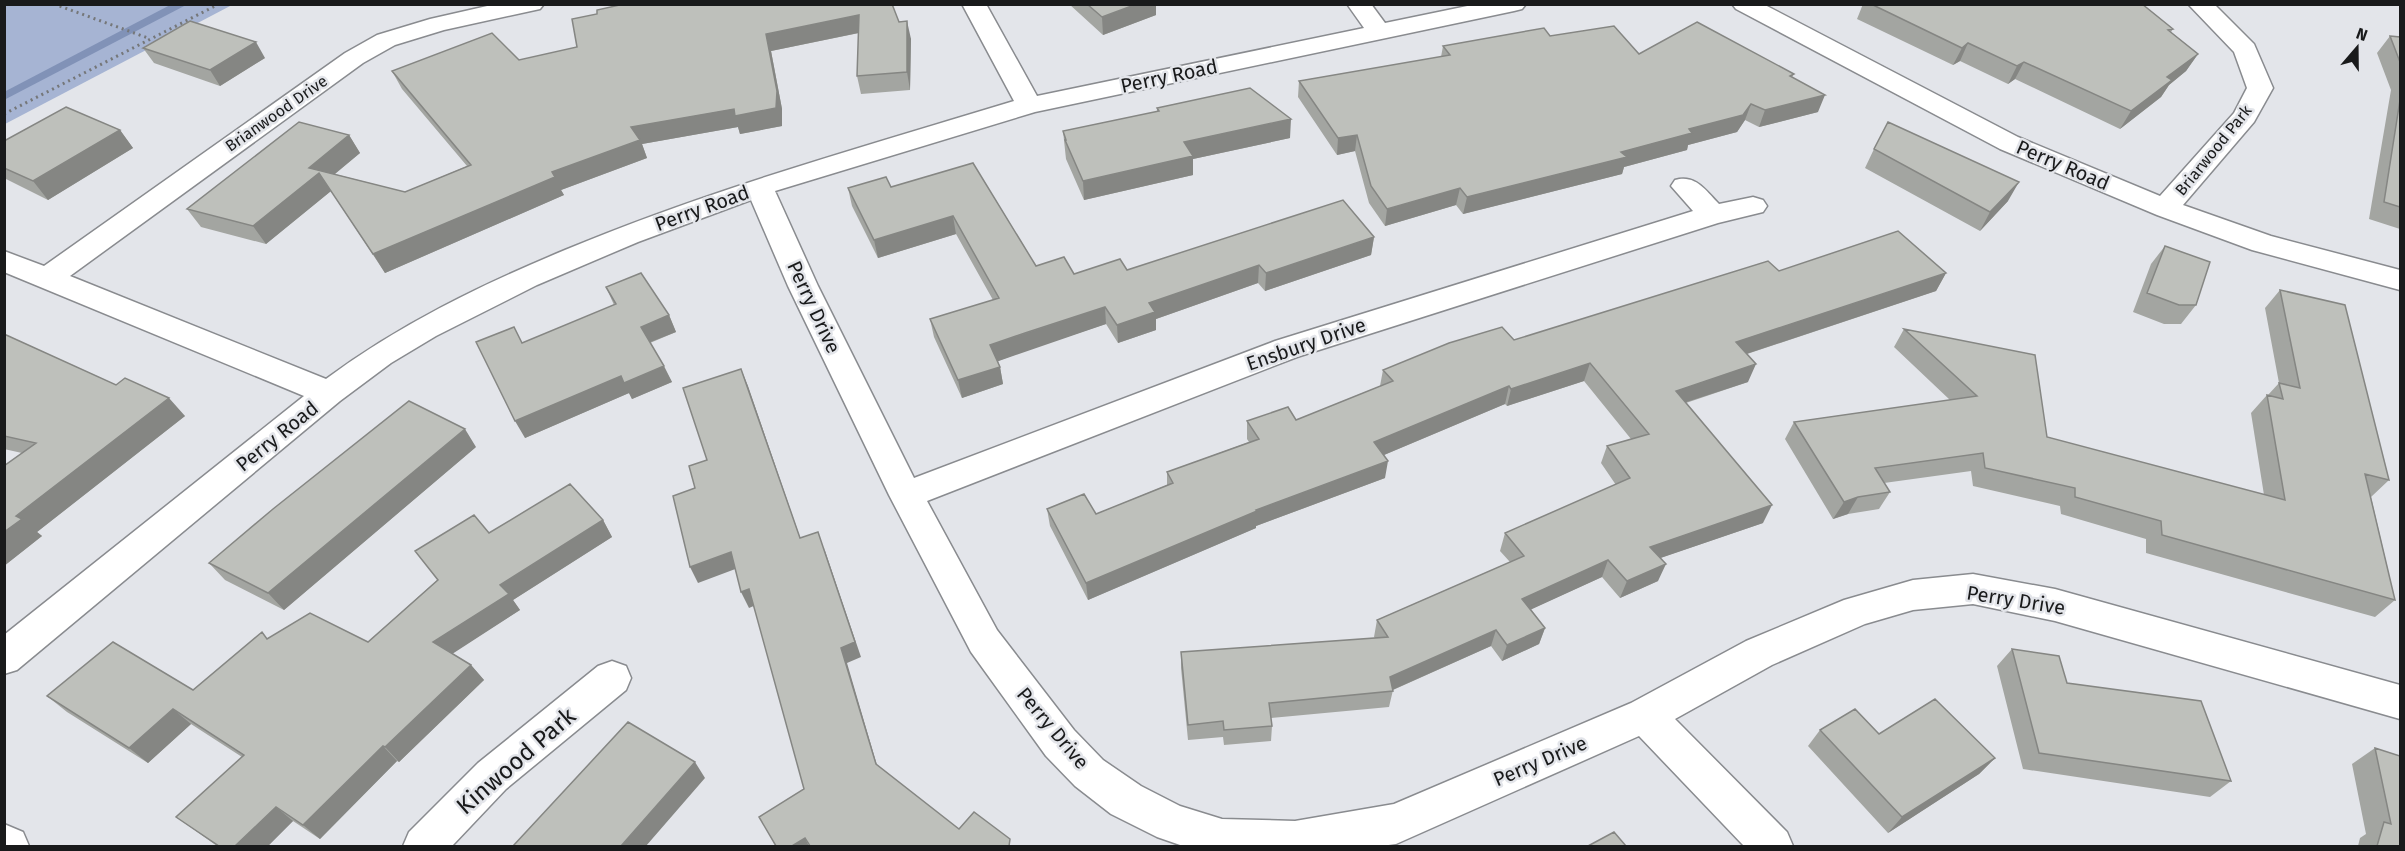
<svg xmlns="http://www.w3.org/2000/svg" width="2405" height="851" font-family="'Fira Sans',sans-serif">
  <style>
    .green { fill: #a6b4d3 }
    .lines { fill: none; stroke-linecap: round; stroke-linejoin: round }
    .stream { fill: #8192b7; fill-rule: evenodd }
    .minor-casing { stroke: #898b8f; stroke-width: 3 }
    .path { stroke: #757779; stroke-width: 3; stroke-dasharray: 2 4; stroke-linecap: butt }
    .minor { fill: #fff; fill-rule: evenodd }
    .wall { fill: #a3a5a1 }
    .shaded-wall { fill: #858683 }
    .building { fill: #bec0bb; stroke: #858683; stroke-width: 1.5 }
    .labels { text-anchor: middle; stroke-width: 5; stroke-linejoin: round; paint-order: stroke }
    .far-street-label { font-size: 16px; fill: #191a1b; stroke: #e3e5ea }
    .street-label { font-size: 20px; fill: #191a1b; stroke: #e3e5ea }
    .near-street-label { font-size: 24px; fill: #191a1b; stroke: #e3e5ea }
  </style>
  <rect width="100%" height="100%" fill="#e3e5ea"/>
  <path class="green" d="M 5,5 L 232,5 L 5,124 Z"/>
  <g class="lines">
    <path class="stream" d="M 172,4 L 188,4 L 4,100 L 4,92 Z"/>
    <defs>
      <path id="minor" d="M 496,4 L 544,4 L 540,9 L 444,30 L 395,45 L 363,63 L 70,276 L 326,379 C 400,324 481,285 565,250 C 711,189 863,147 1014,101 L 962,4 L 986,4 L 1037,96 L 1364,28 L 1347,4 L 1371,4 L 1385,23 L 1477,4 L 1526,4 L 1522,9 L 1514,11 L 1035,112 L 775,191 L 818,286 L 914,478 L 1275,341 L 1693,211 L 1671,186 L 1675,180 C 1696,174 1706,191 1719,204 L 1753,197 L 1763,200 L 1767,206 L 1763,212 L 1718,223 L 1297,357 L 927,501 L 997,630 L 1074,730 L 1103,760 L 1141,786 L 1180,806 L 1222,819 L 1295,821 L 1394,804 L 1631,703 L 1746,641 L 1844,600 L 1913,580 L 1973,574 L 2055,589 L 2400,685 L 2400,719 L 2055,621 L 1973,604 L 1913,610 L 1865,624 L 1772,665 L 1675,719 L 1787,832 L 1793,846 L 1744,846 L 1639,736 L 1396,844 L 1381,846 L 1183,846 L 1157,837 L 1111,814 L 1075,786 L 1046,756 L 971,652 L 889,495 L 788,286 L 751,200 L 638,242 L 537,285 L 436,336 L 391,363 L 340,401 L 17,670 L 4,674 L 4,635 L 304,396 L 4,272 L 4,251 L 44,266 L 345,53 L 377,35 L 430,19 Z
        M 1732,4 L 1763,4 L 2018,137 L 2160,196 L 2234,113 L 2247,88 L 2234,52 L 2188,4 L 2214,4 L 2254,44 L 2273,88 L 2254,122 L 2183,205 L 2271,236 L 2400,270 L 2400,290 L 2252,250 L 2157,215 L 2000,149 L 1736,9 Z
        M 612,661 L 626,666 L 631,678 L 626,690 L 506,789 L 452,846 L 403,846 L 409,832 L 478,763 L 598,666 Z
        M 4,824 L 23,832 L 29,846 L 4,846 Z"/>
    </defs>
    <use href="#minor" class="minor-casing"/>
    <path class="path" d="M 54,4 L 148,38
      M 4,114 L 219,4"/>
    <use href="#minor" class="minor"/>
  </g>
  <path class="wall" d="M 1069,4 L 1156,4 L 1156,15 L 1103,35 Z
    M 1863,4 L 2142,4 L 2173,29 L 2171,32 L 2198,54 L 2186,71 L 2169,85 L 2161,97 L 2120,129 L 2015,79 L 2008,84 L 1960,61 L 1953,65 L 1857,19 Z
    M 899,22 L 911,39 L 910,90 L 861,94 L 857,76 L 859,33 L 771,51 L 782,109 L 782,126 L 740,134 L 738,127 L 642,144 L 647,158 L 561,190 L 564,195 L 385,273 L 331,191 L 266,244 L 201,227 L 187,209 L 349,135 L 360,153 L 335,174 L 405,192 L 467,166 L 402,89 L 392,71 L 519,60 Z
    M 1550,36 L 1639,54 L 1794,74 L 1792,77 L 1818,112 L 1759,127 L 1745,120 L 1737,132 L 1688,145 L 1687,150 L 1624,167 L 1622,174 L 1463,214 L 1456,205 L 1385,226 L 1369,203 L 1355,151 L 1337,155 L 1298,97 L 1299,81 L 1441,57 L 1443,46 Z
    M 2390,36 L 2400,37 L 2400,229 L 2369,219 L 2391,90 L 2377,53 Z
    M 143,48 L 265,58 L 220,86 L 154,63 Z
    M 1157,108 L 1290,138 L 1193,159 L 1193,175 L 1084,200 L 1066,159 L 1063,131 L 1157,112 Z
    M 120,130 L 133,148 L 48,200 L 4,178 L 4,141 Z
    M 1874,149 L 2008,201 L 1980,231 L 1865,168 Z
    M 973,163 L 1036,266 L 1074,274 L 1127,270 L 1374,237 L 1371,255 L 1265,291 L 1258,283 L 1156,319 L 1156,330 L 1118,343 L 1106,324 L 1027,350 L 998,361 L 1000,367 L 1003,384 L 962,398 L 934,337 L 930,319 L 993,300 L 956,234 L 878,258 L 852,206 L 848,188 L 891,187 Z
    M 2165,246 L 2196,305 L 2181,324 L 2164,324 L 2133,312 L 2151,264 Z
    M 1779,271 L 1946,273 L 1936,291 L 1747,354 L 1748,382 L 1686,403 L 1763,523 L 1660,558 L 1658,581 L 1620,598 L 1602,577 L 1531,609 L 1545,628 L 1539,644 L 1502,661 L 1491,646 L 1393,690 L 1389,707 L 1271,718 L 1272,726 L 1271,741 L 1224,745 L 1223,737 L 1188,740 L 1181,668 L 1181,652 L 1375,638 L 1374,637 L 1377,620 L 1510,562 L 1500,551 L 1505,533 L 1616,485 L 1601,463 L 1607,446 L 1631,439 L 1584,381 L 1507,406 L 1505,404 L 1384,455 L 1385,478 L 1256,526 L 1256,528 L 1088,600 L 1050,526 L 1047,509 L 1096,514 L 1167,485 L 1167,472 L 1249,442 L 1247,439 L 1247,421 L 1296,420 L 1380,386 L 1383,370 L 1514,340 Z
    M 606,287 L 669,315 L 676,332 L 650,343 L 672,382 L 632,399 L 629,393 L 525,438 L 523,343 L 614,305 Z
    M 2280,290 L 2389,480 L 2371,497 L 2395,600 L 2375,617 L 2146,553 L 2146,539 L 2061,514 L 2060,506 L 1973,486 L 1971,471 L 1884,483 L 1890,492 L 1879,509 L 1848,514 L 1833,519 L 1785,439 L 1794,422 L 1950,400 L 1894,347 L 1904,329 L 2047,437 L 2264,495 L 2251,413 L 2267,395 L 2268,395 L 2279,383 L 2265,308 Z
    M 4,334 L 185,416 L 37,532 L 42,536 L 4,566 L 22,453 L 4,449 Z
    M 476,447 L 284,610 L 225,580 L 209,563 Z
    M 603,520 L 612,537 L 513,600 L 520,610 L 452,653 L 471,665 L 484,680 L 399,762 L 397,761 L 320,839 L 293,821 L 268,846 L 217,846 L 176,817 L 242,757 L 191,724 L 148,763 L 67,712 L 47,696 L 193,690 L 268,638 L 368,642 L 489,533 Z
    M 2012,649 L 2067,683 L 2231,781 L 2210,797 L 2023,769 L 1997,666 Z
    M 1820,730 L 1879,734 L 1995,758 L 1979,774 L 1888,833 L 1808,746 Z
    M 2375,748 L 2400,846 L 2358,846 L 2360,838 L 2366,834 L 2352,764 Z"/>
  <path class="shaded-wall" d="M 1137,4 L 1156,4 L 1156,15 L 1103,35 L 1102,17 Z
    M 859,15 L 863,32 L 771,51 L 782,109 L 782,126 L 740,134 L 738,127 L 642,144 L 647,158 L 561,190 L 564,195 L 385,273 L 373,254 L 631,127 L 766,34 Z
    M 907,21 L 911,39 L 910,90 L 907,72 Z
    M 256,42 L 265,58 L 220,86 L 210,70 Z
    M 1968,43 L 1960,61 L 1953,65 L 1962,48 Z
    M 2198,54 L 2186,71 L 2169,85 L 2161,97 L 2120,129 L 2131,111 L 2167,77 Z
    M 2024,62 L 2015,79 L 2008,84 L 2017,66 Z
    M 1825,95 L 1818,112 L 1759,127 L 1765,110 Z
    M 1751,104 L 1745,120 L 1737,132 L 1688,145 L 1687,150 L 1624,167 L 1622,174 L 1463,214 L 1467,197 L 1621,152 L 1689,129 Z
    M 1291,119 L 1290,138 L 1193,159 L 1193,175 L 1084,200 L 1083,181 L 1184,142 Z
    M 120,130 L 133,148 L 48,200 L 33,181 Z
    M 349,135 L 360,153 L 325,182 L 319,173 L 331,191 L 266,244 L 253,226 L 309,168 Z
    M 1357,135 L 1355,151 L 1337,155 L 1338,138 Z
    M 2019,182 L 2008,201 L 1980,231 L 1990,212 Z
    M 1460,188 L 1456,205 L 1385,226 L 1387,209 Z
    M 953,216 L 956,234 L 878,258 L 874,240 Z
    M 1374,237 L 1371,255 L 1265,291 L 1266,273 Z
    M 1259,265 L 1258,283 L 1156,319 L 1156,330 L 1118,343 L 1117,325 L 1149,303 Z
    M 1946,273 L 1936,291 L 1728,360 L 1736,342 Z
    M 1105,307 L 1106,324 L 993,363 L 990,345 Z
    M 669,315 L 676,332 L 648,343 L 641,327 Z
    M 1590,363 L 1584,381 L 1507,406 L 1511,389 Z
    M 1756,364 L 1748,382 L 1668,408 L 1676,391 Z
    M 664,366 L 672,382 L 632,399 L 624,383 Z
    M 1000,367 L 1003,384 L 962,398 L 958,380 Z
    M 741,369 L 748,386 L 806,555 L 800,538 Z
    M 621,376 L 629,393 L 525,438 L 515,421 Z
    M 1509,386 L 1505,404 L 1372,460 L 1374,442 Z
    M 169,398 L 185,416 L 37,532 L 42,536 L 4,566 L 4,532 L 16,516 Z
    M 465,429 L 476,447 L 284,610 L 268,593 Z
    M 1388,461 L 1385,478 L 1256,526 L 1256,528 L 1088,600 L 1086,583 L 1256,510 Z
    M 1858,497 L 1848,514 L 1833,519 L 1844,502 Z
    M 1772,505 L 1763,523 L 1643,564 L 1650,547 Z
    M 603,520 L 612,537 L 513,600 L 520,610 L 446,658 L 433,642 L 500,585 Z
    M 824,548 L 861,657 L 847,663 L 881,779 L 876,764 L 841,648 Z
    M 731,552 L 738,568 L 698,583 L 690,567 Z
    M 1608,560 L 1602,577 L 1517,616 L 1522,599 Z
    M 1666,564 L 1658,581 L 1620,598 L 1627,581 Z
    M 749,589 L 756,605 L 749,608 L 741,592 Z
    M 1545,628 L 1539,644 L 1502,661 L 1507,645 Z
    M 1496,630 L 1491,646 L 1390,691 L 1390,677 Z
    M 471,665 L 484,680 L 399,762 L 385,747 Z
    M 173,709 L 191,724 L 148,763 L 129,748 Z
    M 383,746 L 397,761 L 320,839 L 303,825 Z
    M 1995,758 L 1979,774 L 1888,833 L 1902,817 Z
    M 695,762 L 705,778 L 646,846 L 621,846 Z
    M 276,807 L 293,821 L 268,846 L 235,846 Z
    M 805,838 L 809,846 L 792,846 Z"/>
  <path class="building" d="M 624,4 L 892,4 L 899,22 L 907,21 L 907,72 L 857,76 L 859,15 L 766,34 L 777,91 L 776,108 L 735,116 L 734,109 L 631,127 L 640,140 L 552,172 L 555,177 L 373,254 L 319,173 L 253,226 L 187,209 L 299,122 L 349,135 L 309,168 L 405,192 L 471,165 L 392,71 L 492,33 L 519,60 L 577,47 L 572,19 L 597,14 L 597,10 Z
    M 1087,4 L 1137,4 L 1102,17 Z
    M 1871,4 L 2142,4 L 2173,29 L 2168,30 L 2198,54 L 2167,77 L 2172,80 L 2131,111 L 2024,62 L 2017,66 L 1968,43 L 1962,48 Z
    M 190,21 L 256,42 L 210,70 L 143,48 Z
    M 1697,22 L 1794,74 L 1790,76 L 1825,95 L 1765,110 L 1751,104 L 1743,115 L 1689,129 L 1692,133 L 1621,152 L 1627,157 L 1467,197 L 1460,188 L 1387,209 L 1371,186 L 1357,135 L 1338,138 L 1299,81 L 1450,55 L 1443,46 L 1544,28 L 1550,36 L 1614,26 L 1639,54 Z
    M 2390,36 L 2400,37 L 2400,62 Z
    M 1250,88 L 1291,119 L 1184,142 L 1193,156 L 1083,181 L 1065,140 L 1066,140 L 1063,131 L 1159,111 L 1157,108 Z
    M 2400,100 L 2400,207 L 2384,202 Z
    M 66,107 L 120,130 L 33,181 L 4,168 L 4,141 Z
    M 1888,122 L 2019,182 L 1990,212 L 1874,149 Z
    M 973,163 L 1036,266 L 1064,257 L 1074,274 L 1120,259 L 1127,270 L 1343,200 L 1374,237 L 1266,273 L 1259,265 L 1149,303 L 1155,312 L 1117,325 L 1105,307 L 1025,333 L 990,345 L 1000,367 L 958,380 L 930,319 L 999,298 L 953,216 L 874,240 L 848,188 L 886,177 L 891,187 Z
    M 1898,231 L 1946,273 L 1736,342 L 1756,364 L 1676,391 L 1772,505 L 1650,547 L 1666,564 L 1627,581 L 1608,560 L 1522,599 L 1545,628 L 1507,645 L 1496,630 L 1390,677 L 1393,691 L 1269,703 L 1272,726 L 1224,730 L 1223,721 L 1188,725 L 1181,652 L 1388,637 L 1377,620 L 1524,556 L 1505,533 L 1630,478 L 1607,446 L 1649,434 L 1590,363 L 1511,389 L 1509,386 L 1374,442 L 1388,461 L 1256,510 L 1257,511 L 1086,583 L 1047,509 L 1084,494 L 1096,514 L 1173,483 L 1167,472 L 1259,439 L 1247,421 L 1288,407 L 1296,420 L 1393,381 L 1383,370 L 1449,343 L 1502,327 L 1514,340 L 1768,261 L 1779,271 Z
    M 2165,246 L 2210,262 L 2196,305 L 2179,305 L 2147,293 Z
    M 641,273 L 669,315 L 641,327 L 664,366 L 624,383 L 621,376 L 515,421 L 476,342 L 514,327 L 522,343 L 616,304 L 606,287 Z
    M 2280,290 L 2345,305 L 2389,480 L 2365,474 L 2395,600 L 2162,535 L 2161,521 L 2075,497 L 2075,488 L 1985,468 L 1983,453 L 1875,468 L 1890,492 L 1858,497 L 1844,502 L 1794,422 L 1977,396 L 1904,329 L 2035,355 L 2047,437 L 2285,500 L 2267,395 L 2283,399 L 2279,383 L 2300,388 Z
    M 4,334 L 116,385 L 125,378 L 169,398 L 16,516 L 22,519 L 4,532 L 4,466 L 36,443 L 4,436 Z
    M 741,369 L 800,538 L 818,532 L 855,642 L 841,648 L 876,764 L 959,829 L 974,812 L 1010,839 L 1009,846 L 810,846 L 805,838 L 792,846 L 776,846 L 759,817 L 804,789 L 749,589 L 741,592 L 731,552 L 690,567 L 673,496 L 695,488 L 689,466 L 707,460 L 683,388 Z
    M 409,401 L 465,429 L 268,593 L 209,563 L 273,509 Z
    M 570,484 L 603,520 L 500,585 L 509,594 L 433,642 L 471,665 L 385,747 L 383,746 L 303,825 L 276,807 L 235,846 L 219,846 L 176,817 L 244,755 L 173,709 L 129,748 L 47,696 L 113,642 L 193,690 L 262,632 L 267,639 L 310,613 L 368,642 L 438,580 L 415,551 L 474,515 L 489,533 Z
    M 2012,649 L 2059,656 L 2067,683 L 2201,701 L 2231,781 L 2039,753 Z
    M 1935,699 L 1995,758 L 1902,817 L 1820,730 L 1855,709 L 1879,734 Z
    M 628,722 L 695,762 L 621,846 L 513,846 Z
    M 2375,748 L 2400,756 L 2400,846 L 2377,846 L 2384,822 L 2391,824 Z
    M 1614,832 L 1626,846 L 1588,846 Z"/>
  <g class="labels">
    <g class="far-street-label">
      <text transform="translate(276 113) rotate(-35)" y="6">Brianwood Drive</text>
      <text transform="translate(2213 150) rotate(-51)" y="6">Briarwood Park</text>
    </g>
    <g class="street-label">
      <text transform="translate(1169 76) rotate(-12)" y="7">Perry Road</text>
      <text transform="translate(2063 165) rotate(23)" y="7">Perry Road</text>
      <text transform="translate(702 208) rotate(-20)" y="7">Perry Road</text>
      <text transform="translate(814 307) rotate(65)" y="7">Perry Drive</text>
      <text transform="translate(1306 344) rotate(-19)" y="7">Ensbury Drive</text>
      <text transform="translate(277 436) rotate(-39)" y="7">Perry Road</text>
      <text transform="translate(2016 600) rotate(9)" y="7">Perry Drive</text>
      <text transform="translate(1053 728) rotate(50)" y="7">Perry Drive</text>
      <text transform="translate(1540 761) rotate(-23)" y="7">Perry Drive</text>
    </g>
    <g class="near-street-label">
      <text transform="translate(516 761) rotate(-41)" y="8">Kinwood Park</text>
    </g>
  </g>
  <rect width="2405" height="851" fill="none" stroke="#191a1b" stroke-width="12"/>
  <g transform="translate(2357 48) rotate(20)" stroke="#e3e5ea" stroke-width="4.5" paint-order="stroke">
  <path d="M0-4.5L10 22L0 15L-10 22Z" fill="#191a1b"/>
  <text y="-9" font-size="16" font-weight="bold" text-anchor="middle" fill="#191a1b">N</text>
  </g>
</svg>
